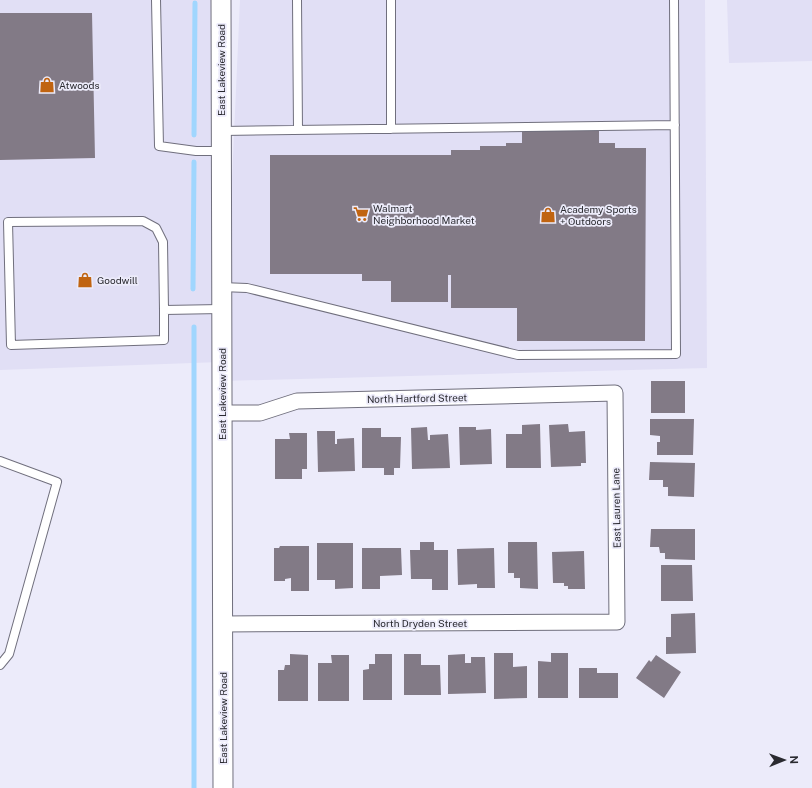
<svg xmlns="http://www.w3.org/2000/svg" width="812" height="788" font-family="'Public Sans',sans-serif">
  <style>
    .built { fill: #e1dff5 }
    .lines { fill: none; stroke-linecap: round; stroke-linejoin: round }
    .stream { stroke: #a0d6fe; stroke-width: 5 }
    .building { fill: #827a86 }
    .service-casing { stroke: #706f7d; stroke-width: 10 }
    .minor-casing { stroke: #706f7d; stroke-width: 17 }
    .tertiary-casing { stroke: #706f7d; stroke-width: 21 }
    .service { stroke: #fff; stroke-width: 8 }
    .minor { stroke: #fff; stroke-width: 15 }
    .tertiary { stroke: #fff; stroke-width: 19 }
    .labels { text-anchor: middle; stroke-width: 3.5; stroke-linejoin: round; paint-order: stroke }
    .street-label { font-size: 10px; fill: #2a2a30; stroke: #ecebfa }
    .poi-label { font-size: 10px; fill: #2a2a30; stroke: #ecebfa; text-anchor: start }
  </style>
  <rect width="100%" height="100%" fill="#ecebfa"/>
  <path class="built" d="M 0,0 L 215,0 L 220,362 L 0,370 Z
    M 240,0 L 705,0 L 707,368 L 223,381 Z
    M 727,0 L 812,0 L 812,61 L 729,63 Z"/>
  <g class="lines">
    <path class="stream" d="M 194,135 L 195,3
      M 193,289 L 194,162
      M 194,788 L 194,327"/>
  </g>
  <path class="building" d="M 0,13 L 92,13 L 95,158 L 0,160 Z
    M 522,130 L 599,130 L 599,143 L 615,143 L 615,148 L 646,148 L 645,341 L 517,341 L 517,308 L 451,308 L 451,275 L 448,275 L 448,302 L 391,302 L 391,281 L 362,281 L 362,274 L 270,274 L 270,155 L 451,155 L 451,150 L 480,150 L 480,146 L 506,146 L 506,143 L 522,143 Z
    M 651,381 L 685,381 L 685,413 L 651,413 Z
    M 650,419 L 694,419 L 693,455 L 657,455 L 657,442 L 660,442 L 660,436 L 650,435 Z
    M 540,424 L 541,468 L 506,468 L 506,434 L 522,434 L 522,425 Z
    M 568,424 L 569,432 L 585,431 L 586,463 L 581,463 L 581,466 L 551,467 L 549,425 Z
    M 427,427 L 428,440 L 430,440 L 430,435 L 448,434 L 450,468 L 412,469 L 411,428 Z
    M 459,427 L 476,427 L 476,430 L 491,429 L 492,464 L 460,465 Z
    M 362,428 L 381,428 L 381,437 L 401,437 L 400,468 L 394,468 L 394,475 L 384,475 L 384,468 L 362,468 Z
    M 317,431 L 335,431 L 335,444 L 337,444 L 337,439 L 354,438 L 355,471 L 318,472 Z
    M 289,433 L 307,433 L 307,469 L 302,469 L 302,479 L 275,479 L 275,439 L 290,439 Z
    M 650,462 L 695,463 L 694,497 L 668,496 L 668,487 L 663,487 L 663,480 L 649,480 Z
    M 651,529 L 695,529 L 695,560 L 665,559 L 665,553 L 660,553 L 659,547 L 650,547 Z
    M 420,542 L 434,542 L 434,550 L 448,550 L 448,590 L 432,590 L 432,579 L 411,579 L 410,550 L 420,550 Z
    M 508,542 L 537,542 L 538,589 L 520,588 L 520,578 L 514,578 L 514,573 L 508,573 Z
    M 317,543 L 353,543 L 353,588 L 335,589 L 335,580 L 317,580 Z
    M 280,546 L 309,546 L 309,591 L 291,591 L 291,578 L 285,579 L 285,581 L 274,581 L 274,548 L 279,548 Z
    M 362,548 L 401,548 L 402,575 L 380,576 L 380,589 L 362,589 Z
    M 494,548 L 495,588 L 477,588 L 477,584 L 458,585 L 457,549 Z
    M 584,551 L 585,589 L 568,589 L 568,586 L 564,586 L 564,583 L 553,583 L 552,552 Z
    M 661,565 L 692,565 L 693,601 L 661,601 Z
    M 695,613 L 696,653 L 666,654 L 666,637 L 671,637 L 671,614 Z
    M 494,653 L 513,653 L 513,667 L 527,666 L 527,698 L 494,699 Z
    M 551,653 L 568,653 L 568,698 L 538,698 L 538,661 L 551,662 Z
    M 290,654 L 308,655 L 308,701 L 278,701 L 278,670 L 284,670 L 285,665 L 290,665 Z
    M 375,654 L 392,654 L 392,700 L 363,700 L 363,670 L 369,669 L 369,664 L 375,664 Z
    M 404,654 L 421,654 L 421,665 L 440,665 L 441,695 L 404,695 Z
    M 465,654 L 465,663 L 471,663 L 471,657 L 485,657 L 486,693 L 448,694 L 448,655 Z
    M 331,655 L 349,655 L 349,701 L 318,701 L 318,663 L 332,663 Z
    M 656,655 L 681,672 L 664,698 L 636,678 L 649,660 L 651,662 Z
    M 579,668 L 597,668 L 597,673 L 618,673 L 618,698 L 579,698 Z"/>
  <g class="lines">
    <defs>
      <path id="service" d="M 156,0 L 159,146 L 196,151 L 221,151
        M 297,0 L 298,130
        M 391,0 L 391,129
        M 222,131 L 675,125
        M 221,287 L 247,288 L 518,355 L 676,354 L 674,0
        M 164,310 L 163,242 L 156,228 L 143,221 L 8,222 L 11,345 L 164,340 L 164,310 L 221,309
        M 0,461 L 57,482 L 9,654 L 0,665"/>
      <path id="minor" d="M 222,413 L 260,413 L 297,401 L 615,393 L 617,622 L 223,624"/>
      <path id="tertiary" d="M 221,0 L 223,788"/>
    </defs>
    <use href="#service" class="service-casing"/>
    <use href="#minor" class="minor-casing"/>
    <use href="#tertiary" class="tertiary-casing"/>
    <use href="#service" class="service"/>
    <use href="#minor" class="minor"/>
    <use href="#tertiary" class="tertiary"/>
  </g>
  <defs>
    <symbol id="shop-bare" viewBox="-9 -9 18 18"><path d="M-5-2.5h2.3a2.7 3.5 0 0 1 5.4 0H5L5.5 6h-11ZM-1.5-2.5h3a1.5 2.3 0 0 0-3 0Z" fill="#c06411" stroke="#ecebfa" stroke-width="2.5" paint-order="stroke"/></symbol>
    <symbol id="supermarket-bare" viewBox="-9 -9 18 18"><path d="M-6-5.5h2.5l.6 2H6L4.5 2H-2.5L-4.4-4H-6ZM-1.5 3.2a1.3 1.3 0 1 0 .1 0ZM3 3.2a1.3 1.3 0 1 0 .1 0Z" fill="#c06411" stroke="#ecebfa" stroke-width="2.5" paint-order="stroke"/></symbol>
  </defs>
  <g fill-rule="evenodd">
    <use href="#shop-bare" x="36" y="74" width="22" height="22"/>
    <use href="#supermarket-bare" x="350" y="203" width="22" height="22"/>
    <use href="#shop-bare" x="537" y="204" width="22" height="22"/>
    <use href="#shop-bare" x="74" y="269" width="22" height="22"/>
  </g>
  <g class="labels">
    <g class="street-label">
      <text transform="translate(221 70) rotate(-90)" y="4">East Lakeview Road</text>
      <text transform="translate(222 394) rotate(-90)" y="4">East Lakeview Road</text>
      <text transform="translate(417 398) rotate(-1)" y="4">North Hartford Street</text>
      <text transform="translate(616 508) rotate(-91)" y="4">East Lauren Lane</text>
      <text x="420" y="627">North Dryden Street</text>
      <text transform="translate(223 718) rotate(-90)" y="4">East Lakeview Road</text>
    </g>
    <g class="poi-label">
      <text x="59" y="89">Atwoods</text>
      <text x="373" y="212">Walmart<tspan x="373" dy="12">Neighborhood Market</tspan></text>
      <text x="560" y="213">Academy Sports<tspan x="560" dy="12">+ Outdoors</tspan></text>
      <text x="97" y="284">Goodwill</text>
    </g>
  </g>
  <g transform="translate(784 760) rotate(89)" stroke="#ecebfa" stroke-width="3" paint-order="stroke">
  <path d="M0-3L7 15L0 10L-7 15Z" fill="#2a2a30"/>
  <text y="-6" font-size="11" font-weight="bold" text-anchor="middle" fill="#2a2a30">N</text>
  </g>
</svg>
